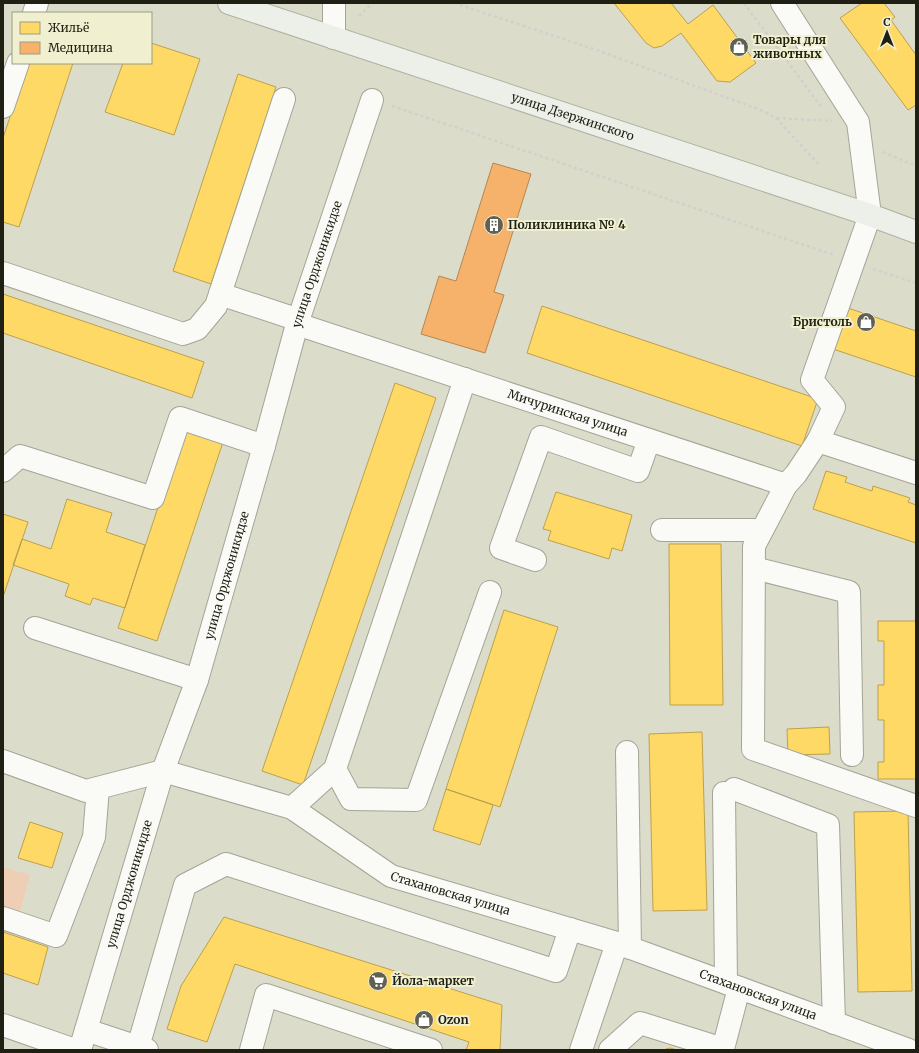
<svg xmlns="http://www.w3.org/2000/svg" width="919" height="1053" font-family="Merriweather,serif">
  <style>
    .green { fill: #eecfb6 }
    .homes { fill: #ffd966; stroke: #bca14d }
    .health { fill: #f6b26b; stroke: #b68651 }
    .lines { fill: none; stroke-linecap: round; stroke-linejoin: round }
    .minor-casing { stroke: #a5a497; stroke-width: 24 }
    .major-casing { stroke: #adb3a2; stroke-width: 24 }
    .path { stroke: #d1d1cc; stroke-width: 2.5; stroke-dasharray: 3 3; stroke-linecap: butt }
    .minor { stroke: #fafaf7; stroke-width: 22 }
    .major { stroke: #edf0e9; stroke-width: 22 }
    .labels { text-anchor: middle; stroke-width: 4; stroke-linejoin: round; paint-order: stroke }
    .poi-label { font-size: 12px; font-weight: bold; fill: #1f1f13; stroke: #f0f0d1; text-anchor: start }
    .street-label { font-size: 12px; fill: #1f1f13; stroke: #f0f0d1 }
  </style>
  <rect width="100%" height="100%" fill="#dcdccb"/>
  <path class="green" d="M 3,867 L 30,875 L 19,915 L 3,910 Z"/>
  <path class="homes" d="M 614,3 L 671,3 L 688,24 L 713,5 L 756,63 L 730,82 L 717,81 L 681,33 L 662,46 L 654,48 L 646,43 Z
    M 862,3 L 884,3 L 895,17 L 891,20 L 916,55 L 916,105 L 908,110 L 840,18 Z
    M 151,43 L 200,59 L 174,135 L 105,112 L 123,63 L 151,63 Z
    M 28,63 L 73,63 L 19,227 L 3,222 L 3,138 Z
    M 238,74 L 276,87 L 211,284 L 173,271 Z
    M 3,294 L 204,362 L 192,398 L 3,333 Z
    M 542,306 L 818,399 L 802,446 L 527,353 Z
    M 845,307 L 916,331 L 916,377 L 830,348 Z
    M 395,383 L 436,398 L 303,785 L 262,771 Z
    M 185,426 L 224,439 L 157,641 L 118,628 Z
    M 826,471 L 847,477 L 845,482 L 872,491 L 873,486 L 910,498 L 908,502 L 916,505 L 916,543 L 813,509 Z
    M 556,492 L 632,515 L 622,551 L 612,548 L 609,559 L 548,540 L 551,531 L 543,529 Z
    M 67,499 L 112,513 L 106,532 L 145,545 L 125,608 L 93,598 L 90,605 L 65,596 L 69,584 L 13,565 L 22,539 L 51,549 Z
    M 3,514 L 28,522 L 3,597 Z
    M 669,544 L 721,544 L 723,705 L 670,705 Z
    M 504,610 L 558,627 L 500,807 L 446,789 Z
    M 878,621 L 916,621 L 916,779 L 878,779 L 878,762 L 884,762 L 884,720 L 878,720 L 878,685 L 884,685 L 884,641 L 878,641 Z
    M 829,727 L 830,754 L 788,755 L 787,729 Z
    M 702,732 L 707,910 L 653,911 L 649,734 Z
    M 446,789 L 493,805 L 480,845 L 433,830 Z
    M 908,811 L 912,991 L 858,992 L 854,812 Z
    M 30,822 L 63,833 L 52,868 L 18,858 Z
    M 224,917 L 502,1005 L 500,1050 L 466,1050 L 469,1042 L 235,964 L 207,1042 L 167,1029 L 181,986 Z
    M 3,932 L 48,947 L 38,985 L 3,973 Z
    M 670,1048 L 677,1050 L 663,1050 Z"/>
  <path class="health" d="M 493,163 L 531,174 L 494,292 L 504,295 L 485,353 L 421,334 L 439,276 L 456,281 Z"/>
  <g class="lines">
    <defs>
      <g id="minor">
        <path d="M 334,3 L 334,38"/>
        <path d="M 34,13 L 37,3"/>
        <path d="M 3,107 L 18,63"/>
        <path d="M 3,273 L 183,334 L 197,329 L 216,306 L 220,294 L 299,320"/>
        <path d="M 220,294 L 284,99"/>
        <path id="s1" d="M 297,324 L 786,485 L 796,474 L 818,441 L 834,407 L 812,380 L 870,215 L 858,122 L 782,3"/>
        <path d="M 818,441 L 916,473"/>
        <path d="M 3,471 L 20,456 L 153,498 L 180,418 L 264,446"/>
        <path d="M 786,485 L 754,546 L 753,749 L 916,806"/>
        <path d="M 662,530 L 762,530"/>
        <path d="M 535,560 L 501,548 L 541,437 L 638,471 L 649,440"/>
        <path d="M 754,568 L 849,592 L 852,755"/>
        <path d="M 35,628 L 197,680"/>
        <path d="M 627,752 L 630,948"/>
        <path id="s2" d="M 3,761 L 86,791 L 163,771 L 292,808 L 391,876 L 617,943 L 909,1050"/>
        <path d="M 335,769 L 351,799 L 416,800 L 490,592"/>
        <path d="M 734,789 L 828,825 L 834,1023"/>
        <path d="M 724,793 L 726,983"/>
        <path d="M 292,808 L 335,769 L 465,379"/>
        <path d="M 3,918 L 56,936 L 94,837 L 98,788"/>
        <path d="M 3,1025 L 75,1050"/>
        <path d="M 86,1030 L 147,1050"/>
        <path d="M 138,1047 L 185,885 L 226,864 L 556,971 L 570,929"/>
        <path id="s3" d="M 80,1050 L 163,771 L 197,680 L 264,446 L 297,324 L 372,100"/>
        <path d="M 251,1050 L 266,995 L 431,1050"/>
        <path d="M 581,1050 L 617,943"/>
        <path d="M 610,1050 L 640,1023 L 723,1049 L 739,988"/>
      </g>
      <g id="major">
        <path id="s4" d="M 229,3 L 870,215 L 916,232"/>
      </g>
    </defs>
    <use href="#minor" class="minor-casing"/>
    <use href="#major" class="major-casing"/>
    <path class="path" d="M 454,3 L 594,49 L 763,111 L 776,118 L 820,166
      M 744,3 L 822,108
      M 359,16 L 372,3
      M 392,106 L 834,255
      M 777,118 L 832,121
      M 883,152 L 916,166
      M 873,269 L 916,283"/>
    <use href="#minor" class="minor"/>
    <use href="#major" class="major"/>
  </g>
  <defs>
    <symbol id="shop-disc" viewBox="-11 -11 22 22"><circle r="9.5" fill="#616153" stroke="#f0f0d1"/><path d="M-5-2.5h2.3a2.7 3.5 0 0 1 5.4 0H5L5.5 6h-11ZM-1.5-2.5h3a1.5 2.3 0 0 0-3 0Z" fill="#fff"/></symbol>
    <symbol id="building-disc" viewBox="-11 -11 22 22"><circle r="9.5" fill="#616153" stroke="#f0f0d1"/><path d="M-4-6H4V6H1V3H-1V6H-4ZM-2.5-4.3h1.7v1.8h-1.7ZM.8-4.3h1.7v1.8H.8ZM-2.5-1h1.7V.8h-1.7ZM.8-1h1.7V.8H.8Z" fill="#fff"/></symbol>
    <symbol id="supermarket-disc" viewBox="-11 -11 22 22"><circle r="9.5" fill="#616153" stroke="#f0f0d1"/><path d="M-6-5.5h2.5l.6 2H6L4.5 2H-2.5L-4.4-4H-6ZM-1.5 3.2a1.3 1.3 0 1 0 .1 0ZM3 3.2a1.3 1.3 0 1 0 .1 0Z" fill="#fff"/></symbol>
  </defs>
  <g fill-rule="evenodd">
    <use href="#shop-disc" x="728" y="36" width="22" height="22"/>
    <use href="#building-disc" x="483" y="214" width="22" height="22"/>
    <use href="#shop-disc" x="855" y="311" width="22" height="22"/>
    <use href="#supermarket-disc" x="367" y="970" width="22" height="22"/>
    <use href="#shop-disc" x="413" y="1009" width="22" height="22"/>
  </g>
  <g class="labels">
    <g class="poi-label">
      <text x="753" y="44">Товары для<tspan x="753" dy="14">животных</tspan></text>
      <text x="508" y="229">Поликлиника № 4</text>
      <text x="852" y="326" text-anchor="end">Бристоль</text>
      <text x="392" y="985">Йола-маркет</text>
      <text x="438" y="1024">Ozon</text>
    </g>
    <g class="street-label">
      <text dy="4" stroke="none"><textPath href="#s4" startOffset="362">улица Дзержинского</textPath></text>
      <text dy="4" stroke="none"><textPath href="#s3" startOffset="821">улица Орджоникидзе</textPath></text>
      <text dy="4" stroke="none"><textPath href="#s1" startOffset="285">Мичуринская улица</textPath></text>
      <text dy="4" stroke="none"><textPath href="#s3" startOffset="497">улица Орджоникидзе</textPath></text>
      <text dy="4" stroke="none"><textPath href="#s3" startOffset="173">улица Орджоникидзе</textPath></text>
      <text dy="4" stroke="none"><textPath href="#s2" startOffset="484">Стахановская улица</textPath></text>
      <text dy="4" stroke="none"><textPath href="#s2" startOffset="808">Стахановская улица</textPath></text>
    </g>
  </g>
  <rect width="919" height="1053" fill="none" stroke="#1f1f13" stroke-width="8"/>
  <rect x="12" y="12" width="140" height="52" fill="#f0f0d1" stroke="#9c9c85"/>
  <rect x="20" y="22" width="20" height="12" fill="#ffd966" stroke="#9c9c85"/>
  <text x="48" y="32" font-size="12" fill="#1f1f13">Жильё</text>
  <rect x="20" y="42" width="20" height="12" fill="#f6b26b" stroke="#9c9c85"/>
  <text x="48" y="52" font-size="12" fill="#1f1f13">Медицина</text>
  <g transform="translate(887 32)" stroke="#f0f0d1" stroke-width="3" paint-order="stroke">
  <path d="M0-3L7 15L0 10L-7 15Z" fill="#1f1f13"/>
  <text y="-6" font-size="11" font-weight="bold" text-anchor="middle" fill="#1f1f13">С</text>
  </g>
</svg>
